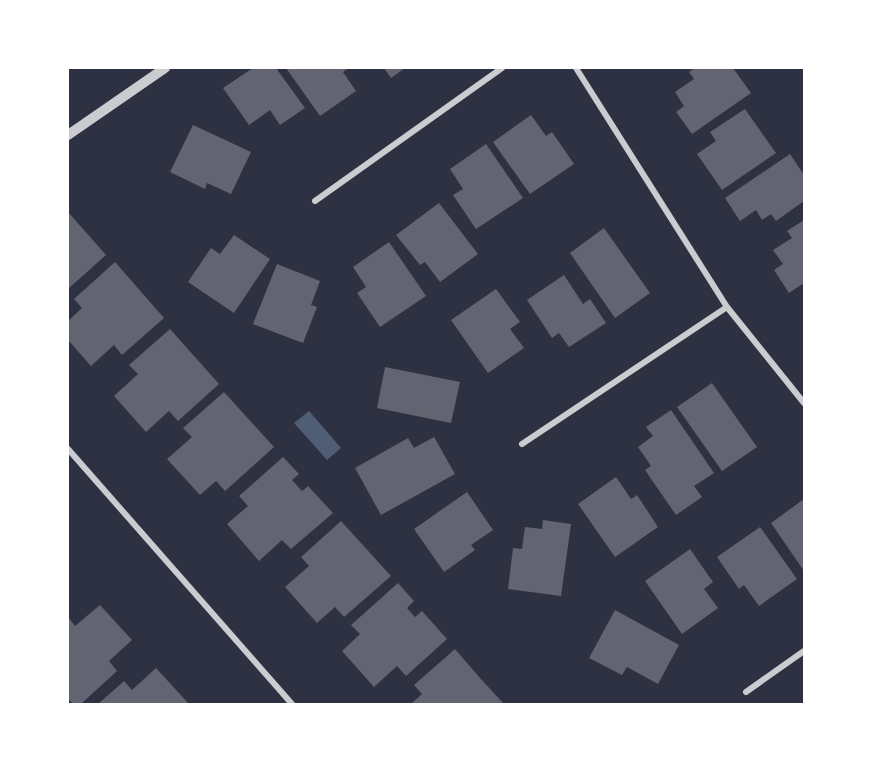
<svg xmlns="http://www.w3.org/2000/svg" width="872" height="772" font-family="Mulish,sans-serif">
  <style>
    .water { fill: #4f5d75 }
    .building { fill: #626471 }
    .lines { fill: none; stroke-linecap: round; stroke-linejoin: round }
    .minor { stroke: #caccd0; stroke-width: 6 }
    .tertiary { stroke: #caccd0; stroke-width: 10 }
  </style>
  <rect width="100%" height="100%" fill="#2d3142"/>
  <path class="water" d="M 309,411 L 341,448 L 327,460 L 294,423 Z"/>
  <path class="building" d="M 253,68 L 276,68 L 305,108 L 280,125 L 270,110 L 249,125 L 223,88 Z
    M 286,68 L 349,68 L 343,72 L 356,91 L 320,116 Z
    M 384,68 L 405,68 L 391,78 Z
    M 695,68 L 733,68 L 751,93 L 692,134 L 676,112 L 684,106 L 675,92 L 694,79 L 689,72 Z
    M 745,109 L 776,153 L 722,190 L 697,154 L 716,141 L 710,132 Z
    M 531,115 L 546,136 L 552,132 L 574,164 L 530,194 L 493,142 Z
    M 193,125 L 251,152 L 231,194 L 207,183 L 205,189 L 170,172 Z
    M 486,144 L 523,198 L 476,229 L 453,195 L 463,189 L 450,169 Z
    M 790,154 L 804,175 L 804,201 L 776,221 L 771,214 L 762,220 L 756,210 L 740,221 L 725,198 Z
    M 439,203 L 478,254 L 440,282 L 425,262 L 420,265 L 396,235 Z
    M 68,212 L 106,255 L 68,289 Z
    M 804,220 L 804,283 L 789,293 L 774,270 L 783,264 L 773,250 L 792,238 L 787,231 Z
    M 604,228 L 650,293 L 615,318 L 570,253 Z
    M 234,235 L 270,259 L 234,313 L 188,282 L 211,248 L 220,254 Z
    M 389,242 L 426,296 L 380,327 L 357,293 L 366,287 L 353,267 Z
    M 115,262 L 164,318 L 122,355 L 114,345 L 91,366 L 68,340 L 68,321 L 82,308 L 74,299 Z
    M 277,264 L 320,281 L 311,305 L 317,307 L 303,343 L 253,324 Z
    M 564,275 L 583,304 L 590,299 L 606,323 L 569,347 L 559,333 L 552,338 L 527,300 Z
    M 496,289 L 520,322 L 510,329 L 524,348 L 488,373 L 451,320 Z
    M 170,329 L 219,384 L 178,421 L 169,411 L 146,432 L 114,396 L 138,374 L 129,365 Z
    M 385,367 L 460,382 L 451,423 L 377,408 Z
    M 712,383 L 757,447 L 722,471 L 677,407 Z
    M 224,392 L 274,447 L 225,491 L 216,481 L 200,495 L 167,459 L 192,437 L 183,428 Z
    M 671,410 L 714,473 L 694,486 L 702,497 L 676,515 L 645,470 L 651,466 L 638,447 L 653,436 L 646,427 Z
    M 434,437 L 455,474 L 381,515 L 355,468 L 408,438 L 414,448 Z
    M 283,457 L 299,474 L 292,480 L 302,491 L 308,486 L 333,513 L 291,549 L 282,540 L 259,561 L 227,524 L 248,506 L 239,496 Z
    M 616,477 L 631,499 L 637,495 L 658,527 L 615,557 L 578,504 Z
    M 467,492 L 493,530 L 471,545 L 475,550 L 444,572 L 414,529 Z
    M 804,499 L 804,571 L 771,523 Z
    M 543,520 L 571,524 L 561,596 L 508,589 L 513,548 L 522,549 L 525,527 L 542,529 Z
    M 341,521 L 391,576 L 344,617 L 335,607 L 317,623 L 285,587 L 309,566 L 301,557 Z
    M 760,527 L 797,579 L 759,606 L 744,585 L 739,589 L 717,557 Z
    M 690,549 L 713,582 L 704,589 L 718,608 L 682,634 L 645,581 Z
    M 398,583 L 414,601 L 407,608 L 415,617 L 422,611 L 447,639 L 406,676 L 397,666 L 374,687 L 342,651 L 360,634 L 351,625 Z
    M 100,605 L 132,640 L 109,661 L 117,671 L 81,704 L 73,704 L 68,699 L 68,617 L 75,626 Z
    M 615,610 L 679,645 L 658,684 L 627,667 L 622,675 L 589,658 Z
    M 455,649 L 480,678 L 504,704 L 411,704 L 422,694 L 414,685 Z
    M 156,668 L 189,704 L 98,704 L 124,681 L 132,690 Z"/>
  <g class="lines">
    <path class="minor" d="M 576,68 L 727,307 L 804,403
      M 315,201 L 502,68
      M 522,444 L 727,307
      M 68,449 L 292,704
      M 746,692 L 804,651"/>
    <path class="tertiary" d="M 68,135 L 165,68"/>
  </g>
  <rect width="872" height="772" fill="none" stroke="#ffffff" stroke-width="138"/>
</svg>
